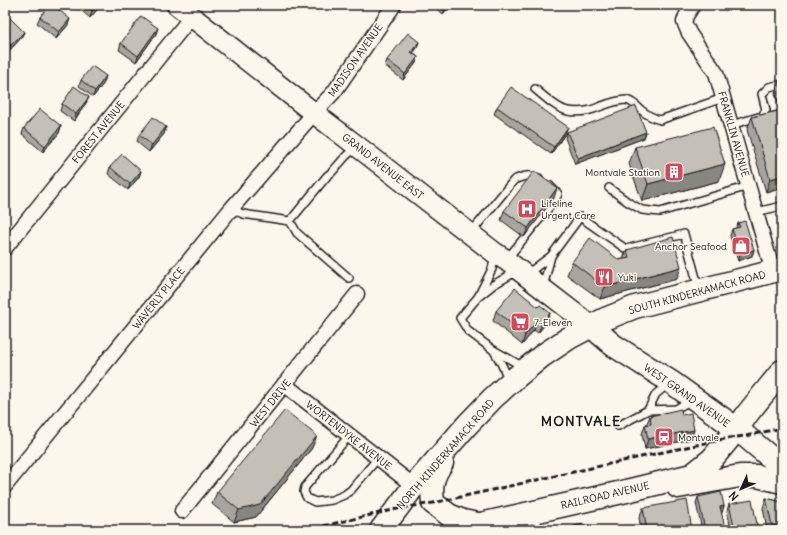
<svg xmlns="http://www.w3.org/2000/svg" width="787" height="535" font-family="Delius,sans-serif">
  <style>
    .lines { fill: none; stroke-linecap: round; stroke-linejoin: round }
    .lane-casing { stroke: #1c1c1c; stroke-width: 10 }
    .street-casing { stroke: #1c1c1c; stroke-width: 17 }
    .secondary-casing { stroke: #1c1c1c; stroke-width: 23 }
    .primary-casing { stroke: #1c1c1c; stroke-width: 25 }
    .lane { stroke: #fbf7ec; stroke-width: 7 }
    .street { stroke: #fbf7ec; stroke-width: 14 }
    .secondary { stroke: #fbf7ec; stroke-width: 20 }
    .primary { stroke: #fbf7ec; stroke-width: 22 }
    .rail { stroke: #1c1c1c; stroke-width: 3; stroke-dasharray: 6 3; stroke-linecap: butt }
    .wall { fill: #a8a59e; stroke: #1c1c1c }
    .shaded-wall { fill: #888681; stroke: #1c1c1c }
    .building { fill: #c3c0b8; stroke: #1c1c1c }
    .labels { text-anchor: middle; stroke-width: 3; stroke-linejoin: round; paint-order: stroke }
    .street-label { font-size: 10px; fill: #1c1c1c; stroke: #fbf7ec }
    .poi-label { font-size: 10px; fill: #1c1c1c; stroke: #fbf7ec; text-anchor: start }
    .district-label { font-size: 14px; font-weight: bold; letter-spacing: 1px; fill: #1c1c1c; stroke: #fbf7ec }
  </style>
  <rect width="100%" height="100%" fill="#fbf7ec"/>
  <filter id="ink" filterUnits="userSpaceOnUse"><feTurbulence type="fractalNoise" baseFrequency=".025" numOctaves="2"/><feDisplacementMap in="SourceGraphic" scale="8" xChannelSelector="R" yChannelSelector="G"/><feConvolveMatrix kernelMatrix="1 2 1 2 8 2 1 2 1" color-interpolation-filters="sRGB"/></filter>
  <g filter="url(#ink)">
    <g class="lines">
      <defs>
        <path id="lane" d="M 535,89 C 544,96 557,109 568,111 C 579,113 590,111 599,107 C 607,104 617,100 626,100 C 632,101 637,106 641,110 C 647,115 653,118 660,120 L 723,98
          M 731,125 L 762,116 L 766,110 L 762,94 L 769,87 L 782,84
          M 609,188 L 628,202 L 642,210 L 660,212 L 749,186
          M 231,209 L 243,214 L 290,221 L 297,233 L 349,278
          M 756,212 L 782,206
          M 290,221 L 327,176 L 332,172 L 346,156 L 356,147
          M 470,234 L 514,180 C 523,176 530,174 539,178
          M 507,259 L 555,200 L 558,194 L 549,185
          M 517,271 L 493,285 L 478,297 L 460,318 L 468,331 L 492,349 L 525,368
          M 527,274 L 551,256 L 580,217 L 626,249 L 684,234 L 699,289
          M 543,287 L 551,256
          M 479,295 L 492,269 L 495,255
          M 494,351 L 501,363 L 509,380
          M 648,410 L 656,394 L 668,384
          M 618,426 L 648,410 L 676,409 L 691,400
          M 349,436 L 305,487 L 304,492 L 307,498 L 315,502 L 332,500 L 344,495 L 351,490 L 378,458
          M 534,514 L 538,530"/>
        <path id="street" d="M 693,5 L 686,16 L 684,22 L 689,33 L 716,73 L 773,272
          M 5,248 L 192,16
          M 284,384 L 414,486
          M 5,486 L 231,209 L 314,113 L 334,92 L 394,5
          M 182,511 L 357,294"/>
        <path id="secondary" d="M 177,5 L 314,113 L 357,146 L 495,253 L 506,260 L 543,289 L 591,326"/>
        <path id="primary" d="M 591,326 L 613,345 L 671,382 L 737,429 L 769,456 L 782,465
          M 442,463 C 432,477 431,486 433,503 L 449,515 L 463,521 L 478,524
          M 678,487 L 740,476 L 757,476 L 782,482
          M 381,530 L 414,486 L 467,425 L 493,398 L 514,379 L 542,356 L 569,338 L 605,319 L 635,307 L 782,269
          M 454,530 L 618,493 L 692,475 L 712,459 L 737,429 L 748,413 L 782,371"/>
      </defs>
      <use href="#lane" class="lane-casing"/>
      <use href="#street" class="street-casing"/>
      <use href="#secondary" class="secondary-casing"/>
      <use href="#primary" class="primary-casing"/>
      <use href="#lane" class="lane"/>
      <use href="#street" class="street"/>
      <use href="#secondary" class="secondary"/>
      <use href="#primary" class="primary"/>
      <path class="rail" d="M 306,530 L 397,509 L 433,503 L 668,451 L 729,438 L 746,436 L 782,428"/>
    </g>
    <path class="wall" d="M 75,5 L 101,5 L 90,18 Z
      M 432,5 L 450,5 L 443,14 Z
      M 40,17 L 68,25 L 56,39 L 37,23 Z
      M 5,21 L 24,32 L 21,38 L 9,51 L 5,47 Z
      M 156,34 L 136,62 L 119,50 L 121,43 Z
      M 419,42 L 417,48 L 413,53 L 418,57 L 416,63 L 403,80 L 385,66 L 387,60 Z
      M 81,80 L 104,83 L 93,97 L 79,86 Z
      M 782,80 L 782,187 L 766,192 L 747,130 L 752,117 L 780,110 L 775,93 L 779,81 Z
      M 89,97 L 86,103 L 74,121 L 60,111 L 62,104 Z
      M 497,107 L 565,134 L 551,154 L 494,114 Z
      M 61,126 L 59,133 L 43,152 L 22,134 L 24,128 Z
      M 166,127 L 164,134 L 149,152 L 137,142 L 139,135 Z
      M 567,132 L 646,132 L 644,138 L 575,164 L 565,138 Z
      M 635,147 L 719,181 L 642,201 L 629,164 Z
      M 110,167 L 141,171 L 139,177 L 128,190 L 108,174 Z
      M 554,198 L 524,237 L 501,220 L 504,211 Z
      M 738,223 L 754,250 L 752,256 L 738,261 L 730,236 L 732,229 L 736,228 Z
      M 627,250 L 677,279 L 600,299 L 567,275 L 572,262 L 619,260 L 623,259 Z
      M 538,307 L 550,313 L 547,322 L 538,333 L 534,330 L 522,345 L 493,321 L 496,311 Z
      M 682,415 L 694,430 L 691,439 L 645,449 L 642,434 L 645,425 L 646,425 L 650,416 Z
      M 312,448 L 256,517 L 234,522 L 212,504 L 217,492 Z
      M 698,497 L 724,506 L 721,513 L 723,530 L 702,530 L 696,503 Z
      M 766,498 L 782,502 L 782,530 L 767,530 L 763,508 Z
      M 729,504 L 758,529 L 758,530 L 731,530 L 727,511 Z
      M 643,508 L 692,530 L 641,530 L 639,518 Z"/>
    <path class="shaded-wall" d="M 98,5 L 101,5 L 90,18 L 92,11 Z
      M 447,5 L 450,5 L 443,14 L 446,7 Z
      M 70,19 L 68,25 L 56,39 L 59,32 Z
      M 158,28 L 156,34 L 136,62 L 138,56 Z
      M 24,32 L 21,38 L 9,51 L 11,45 Z
      M 419,42 L 417,48 L 409,58 L 411,52 Z
      M 418,57 L 416,63 L 403,80 L 405,74 Z
      M 106,76 L 104,83 L 93,97 L 95,91 Z
      M 89,97 L 86,103 L 74,121 L 76,114 Z
      M 61,126 L 59,133 L 43,152 L 45,146 Z
      M 166,127 L 164,134 L 149,152 L 152,145 Z
      M 568,127 L 565,134 L 551,154 L 554,147 Z
      M 646,132 L 644,138 L 575,164 L 578,158 Z
      M 725,164 L 719,181 L 642,201 L 648,184 Z
      M 141,171 L 139,177 L 128,190 L 130,184 Z
      M 782,176 L 782,187 L 766,192 L 770,179 Z
      M 557,188 L 554,198 L 524,237 L 528,228 Z
      M 754,250 L 752,256 L 738,261 L 740,254 Z
      M 681,267 L 677,279 L 600,299 L 605,287 Z
      M 550,313 L 547,322 L 538,333 L 542,323 Z
      M 538,320 L 534,330 L 522,345 L 525,335 Z
      M 694,430 L 691,439 L 645,449 L 648,439 Z
      M 317,436 L 312,448 L 256,517 L 234,522 L 239,510 Z
      M 724,506 L 722,513 L 718,514 L 720,507 Z
      M 725,527 L 723,530 L 710,530 Z"/>
    <path class="building" d="M 49,5 L 53,5 L 70,19 L 59,32 L 40,17 Z
      M 85,5 L 98,5 L 92,11 Z
      M 141,16 L 158,28 L 138,56 L 121,43 Z
      M 9,17 L 24,32 L 11,45 L 5,39 L 5,21 Z
      M 408,33 L 419,42 L 411,52 L 418,57 L 405,74 L 387,60 Z
      M 92,66 L 106,76 L 95,91 L 81,80 Z
      M 782,80 L 782,90 L 779,81 Z
      M 74,86 L 89,97 L 76,114 L 62,104 Z
      M 511,87 L 568,127 L 554,147 L 497,107 Z
      M 636,106 L 646,132 L 578,158 L 567,132 Z
      M 40,109 L 61,126 L 45,146 L 24,128 Z
      M 782,110 L 782,176 L 770,179 L 752,117 Z
      M 153,117 L 166,127 L 152,145 L 139,135 Z
      M 713,127 L 725,164 L 648,184 L 635,147 Z
      M 122,154 L 141,171 L 130,184 L 110,167 Z
      M 534,171 L 557,188 L 528,228 L 504,211 Z
      M 745,221 L 754,250 L 740,254 L 732,229 L 740,227 L 738,223 Z
      M 673,237 L 681,267 L 605,287 L 572,262 L 590,238 L 619,260 L 629,258 L 627,250 Z
      M 515,288 L 538,307 L 540,305 L 550,313 L 542,323 L 538,320 L 525,335 L 496,311 Z
      M 681,409 L 682,415 L 691,413 L 694,430 L 648,439 L 645,425 L 651,424 L 650,416 Z
      M 285,410 L 317,436 L 260,505 L 239,510 L 217,492 Z
      M 721,492 L 724,506 L 720,507 L 725,527 L 710,530 L 705,530 L 698,497 Z
      M 766,498 L 782,502 L 782,528 L 772,525 Z
      M 687,500 L 692,530 L 647,530 L 643,508 Z
      M 752,500 L 758,529 L 755,530 L 735,530 L 729,504 Z
      M 584,524 L 586,530 L 574,530 L 574,526 Z"/>
  </g>
  <defs>
    <symbol id="building-square" viewBox="-11 -11 22 22"><rect x="-9" y="-9" width="18" height="18" rx="4" fill="#d1495b" stroke="#fbf7ec"/><path d="M-4-6H4V6H1V3H-1V6H-4ZM-2.5-4.3h1.7v1.8h-1.7ZM.8-4.3h1.7v1.8H.8ZM-2.5-1h1.7V.8h-1.7ZM.8-1h1.7V.8H.8Z" fill="#fff"/></symbol>
    <symbol id="hospital-square" viewBox="-11 -11 22 22"><rect x="-9" y="-9" width="18" height="18" rx="4" fill="#d1495b" stroke="#fbf7ec"/><path d="M-5-5h3v3.5h4V-5h3V5h-3V1.5h-4V5h-3Z" fill="#fff"/></symbol>
    <symbol id="shop-square" viewBox="-11 -11 22 22"><rect x="-9" y="-9" width="18" height="18" rx="4" fill="#d1495b" stroke="#fbf7ec"/><path d="M-5-2.5h2.3a2.7 3.5 0 0 1 5.4 0H5L5.5 6h-11ZM-1.5-2.5h3a1.5 2.3 0 0 0-3 0Z" fill="#fff"/></symbol>
    <symbol id="restaurant-square" viewBox="-11 -11 22 22"><rect x="-9" y="-9" width="18" height="18" rx="4" fill="#d1495b" stroke="#fbf7ec"/><path d="M-5-6h1v4h1v-4h1v4h1v-4h1v5L-1.5 .5V6h-2V.5L-5-1ZM5-6V6H3V1.5H1.5Q1.5-4 5-6Z" fill="#fff"/></symbol>
    <symbol id="supermarket-square" viewBox="-11 -11 22 22"><rect x="-9" y="-9" width="18" height="18" rx="4" fill="#d1495b" stroke="#fbf7ec"/><path d="M-6-5.5h2.5l.6 2H6L4.5 2H-2.5L-4.4-4H-6ZM-1.5 3.2a1.3 1.3 0 1 0 .1 0ZM3 3.2a1.3 1.3 0 1 0 .1 0Z" fill="#fff"/></symbol>
    <symbol id="station-square" viewBox="-11 -11 22 22"><rect x="-9" y="-9" width="18" height="18" rx="4" fill="#d1495b" stroke="#fbf7ec"/><path d="M-3-6H3Q5-6 5-4V2Q5 4 3 4L4.5 6H3L1.5 4h-3L-3 6H-4.5L-3 4Q-5 4-5 2V-4Q-5-6-3-6ZM-3.5-4v3h7v-3ZM-3.5 1v1.5H-2V1ZM2 1v1.5H3.5V1Z" fill="#fff"/></symbol>
  </defs>
  <g fill-rule="evenodd">
    <use href="#building-square" x="663" y="161" width="22" height="22"/>
    <use href="#hospital-square" x="516" y="198" width="22" height="22"/>
    <use href="#shop-square" x="730" y="235" width="22" height="22"/>
    <use href="#restaurant-square" x="593" y="266" width="22" height="22"/>
    <use href="#supermarket-square" x="509" y="311" width="22" height="22"/>
    <use href="#station-square" x="653" y="426" width="22" height="22"/>
  </g>
  <g class="labels">
    <g class="street-label">
      <text transform="translate(355 60) rotate(-55)" y="4">MADISON AVENUE</text>
      <text transform="translate(98 132) rotate(-51)" y="4">FOREST AVENUE</text>
      <text transform="translate(734 134) rotate(74)" y="4">FRANKLIN AVENUE</text>
      <text transform="translate(383 166) rotate(38)" y="4">GRAND AVENUE EAST</text>
      <text transform="translate(697 292) rotate(-15)" y="4">SOUTH KINDERKAMACK ROAD</text>
      <text transform="translate(158 298) rotate(-51)" y="4">WAVERLY PLACE</text>
      <text transform="translate(687 395) rotate(35)" y="4">WEST GRAND AVENUE</text>
      <text transform="translate(270 403) rotate(-51)" y="4">WEST DRIVE</text>
      <text transform="translate(349 435) rotate(38)" y="4">WORTENDYKE AVENUE</text>
      <text transform="translate(445 454) rotate(-49)" y="4">NORTH KINDERKAMACK ROAD</text>
      <text transform="translate(605 495) rotate(-13)" y="4">RAILROAD AVENUE</text>
    </g>
    <g class="poi-label">
      <text x="660" y="176" text-anchor="end">Montvale Station</text>
      <text x="541" y="207">Lifeline<tspan x="541" dy="12">Urgent Care</tspan></text>
      <text x="727" y="250" text-anchor="end">Anchor Seafood</text>
      <text x="618" y="281">Yuki</text>
      <text x="534" y="326">7-Eleven</text>
      <text x="678" y="441">Montvale</text>
    </g>
    <g class="district-label">
      <text x="581" y="426">MONTVALE</text>
    </g>
  </g>
  <rect width="787" height="535" fill="none" stroke="#fbf7ec" stroke-width="20"/>
  <rect x="10" y="10" width="767" height="515" fill="none" stroke="#1c1c1c" stroke-width="1.5" filter="url(#ink)"/>
  <g transform="translate(741 489) rotate(226)" stroke="#fbf7ec" stroke-width="3" paint-order="stroke">
  <path d="M0-3L7 15L0 10L-7 15Z" fill="#1c1c1c"/>
  <text y="-6" font-size="11" font-weight="bold" text-anchor="middle" fill="#1c1c1c">N</text>
  </g>
</svg>
